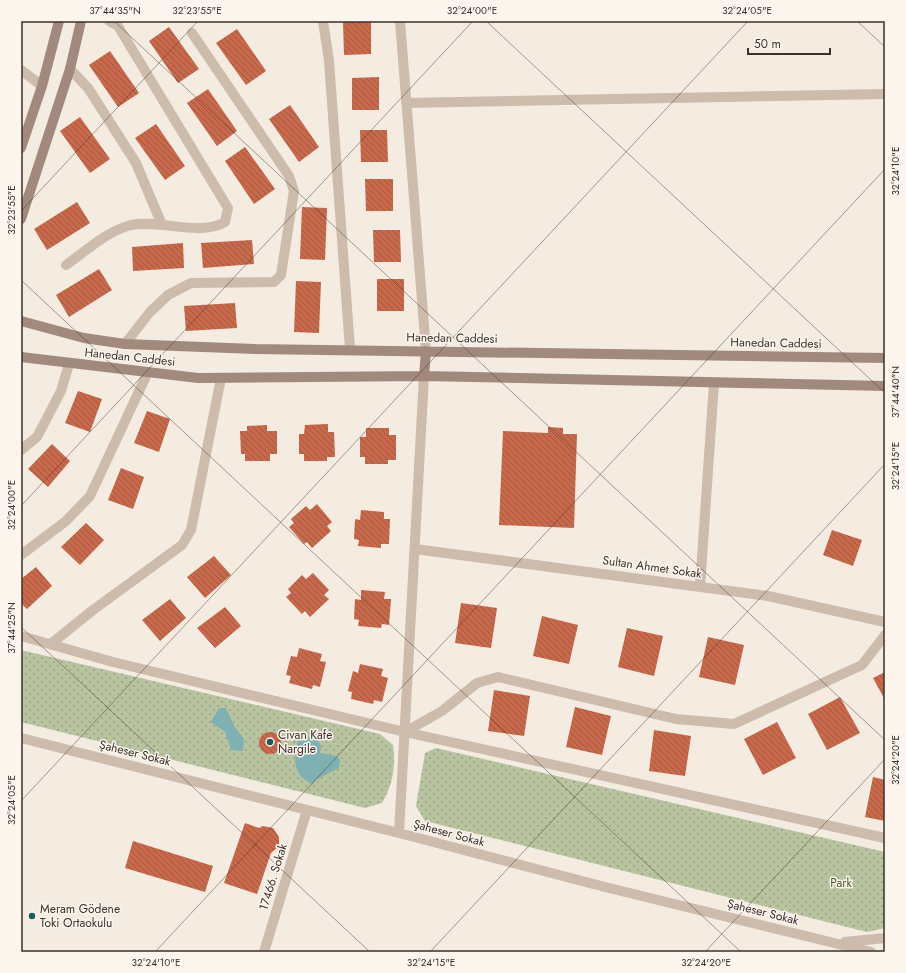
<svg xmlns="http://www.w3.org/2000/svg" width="906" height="973" font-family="Jost,sans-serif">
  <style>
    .grass { fill: url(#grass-dots) }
    .water { fill: #7fb0b2 }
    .building { fill: url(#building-back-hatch) }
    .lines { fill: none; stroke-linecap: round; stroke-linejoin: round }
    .street { stroke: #cdbbac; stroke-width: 10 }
    .secondary { stroke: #a18a7d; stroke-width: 10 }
    .ticks { fill: none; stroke: #3b302b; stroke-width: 1; stroke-opacity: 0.45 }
    .poi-dot { fill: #1f5a5e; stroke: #fbf5ee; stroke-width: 1.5 }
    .labels { text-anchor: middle; stroke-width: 3; stroke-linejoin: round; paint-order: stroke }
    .street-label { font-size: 12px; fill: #3b302b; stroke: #fbf5ee }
    .poi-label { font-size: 12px; fill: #3b302b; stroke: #fbf5ee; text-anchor: start }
    .park-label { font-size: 12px; fill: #4a5a2e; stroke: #fbf5ee }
    .neatline { fill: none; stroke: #3b302b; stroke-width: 1.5 }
    .ticks-label { font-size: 10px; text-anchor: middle; fill: #3b302b }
  </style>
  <defs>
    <pattern id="grass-dots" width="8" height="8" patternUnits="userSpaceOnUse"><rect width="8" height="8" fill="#b8c4a0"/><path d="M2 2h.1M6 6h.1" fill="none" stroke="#97a083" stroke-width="1.8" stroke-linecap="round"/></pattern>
    <pattern id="building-back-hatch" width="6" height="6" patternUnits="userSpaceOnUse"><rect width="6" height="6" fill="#c8694b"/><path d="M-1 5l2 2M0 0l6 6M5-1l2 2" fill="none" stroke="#a4573f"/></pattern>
  </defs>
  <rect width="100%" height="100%" fill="#f4ebe1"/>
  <path class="grass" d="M 21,650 L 380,734 L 393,745 C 396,765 393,785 382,803 L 365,808 L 21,722 Z
    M 436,748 L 885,852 L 885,928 L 867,932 L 425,821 L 416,806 L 425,753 Z"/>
  <path class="water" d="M 219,708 L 226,708 L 234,726 L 244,739 L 243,751 L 231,750 L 225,732 L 211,722 Z
    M 311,737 L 318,740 L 321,747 L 320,753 L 337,756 L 340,760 L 339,768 L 317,779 L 312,784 C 291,774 294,758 298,740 Z"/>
  <path class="building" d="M 343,22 L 371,22 L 371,54 L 344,55 Z
    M 169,27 L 199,69 L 178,83 L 149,41 Z
    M 237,29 L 266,71 L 246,85 L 216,43 Z
    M 110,51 L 139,93 L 118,107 L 89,65 Z
    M 379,77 L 379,110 L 352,110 L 352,78 Z
    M 208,89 L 237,131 L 217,146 L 187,103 Z
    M 290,105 L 319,147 L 299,162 L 269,119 Z
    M 80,117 L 110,159 L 90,173 L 60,131 Z
    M 156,124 L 185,166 L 165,180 L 135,138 Z
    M 360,130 L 387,130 L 388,162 L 361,162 Z
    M 245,147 L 275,189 L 254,204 L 225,161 Z
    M 365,179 L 393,179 L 393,211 L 366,211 Z
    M 77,202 L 90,223 L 47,250 L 34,229 Z
    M 302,207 L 327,208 L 325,260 L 300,259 Z
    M 373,230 L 400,230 L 401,262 L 374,262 Z
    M 252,240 L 254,264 L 203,268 L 201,243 Z
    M 183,243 L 184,268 L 133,271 L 132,247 Z
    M 99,269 L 112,290 L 69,317 L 56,295 Z
    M 377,279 L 404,279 L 404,311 L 377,311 Z
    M 296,281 L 321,282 L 319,333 L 294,332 Z
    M 235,303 L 237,328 L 186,331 L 184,306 Z
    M 78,391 L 102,399 L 90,432 L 65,423 Z
    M 147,411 L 170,419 L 159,452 L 134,443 Z
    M 328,424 L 328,432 L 334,432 L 335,457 L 327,457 L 327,461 L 304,461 L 304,454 L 299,454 L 299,434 L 304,434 L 305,425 Z
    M 267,425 L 267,431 L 277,431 L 277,454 L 270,454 L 270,461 L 245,461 L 245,454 L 241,454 L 240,431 L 247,431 L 247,426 Z
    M 548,427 L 563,428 L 563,434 L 577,434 L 574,528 L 499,525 L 503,431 L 548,433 Z
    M 366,428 L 389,428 L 389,435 L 396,435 L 396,460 L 388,460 L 388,464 L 365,464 L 365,457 L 360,457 L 360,437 L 366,437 Z
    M 52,444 L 70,461 L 48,487 L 28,469 Z
    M 121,468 L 144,477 L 133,509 L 108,500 Z
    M 317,504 L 332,522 L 327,526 L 331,531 L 312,548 L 307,542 L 304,544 L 289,527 L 294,523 L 291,519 L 306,506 L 310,510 Z
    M 361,510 L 384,512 L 384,519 L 390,519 L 389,544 L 381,544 L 381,548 L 358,546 L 359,540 L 354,539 L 355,519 L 360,520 Z
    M 86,523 L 104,540 L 80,565 L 61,547 Z
    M 832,530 L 862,540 L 853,566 L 823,555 Z
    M 214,556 L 231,575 L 205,598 L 187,577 Z
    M 36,567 L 52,586 L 27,609 L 21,603 L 21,579 Z
    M 313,573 L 329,590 L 324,595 L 329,599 L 310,617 L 305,611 L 302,614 L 286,597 L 291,593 L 288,589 L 302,575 L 306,579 Z
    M 361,590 L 385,592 L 384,599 L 391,599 L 389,625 L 382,624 L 381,628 L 358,626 L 359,620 L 354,619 L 355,599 L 361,600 Z
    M 170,599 L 186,618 L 160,641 L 142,620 Z
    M 461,603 L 497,608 L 491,648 L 455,643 Z
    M 225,607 L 241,626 L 215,648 L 197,628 Z
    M 542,616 L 578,625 L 569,664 L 533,656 Z
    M 627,628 L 663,636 L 654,676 L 618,667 Z
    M 708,637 L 744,645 L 735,685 L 699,677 Z
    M 299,648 L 322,654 L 320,661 L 326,662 L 320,687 L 313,685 L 312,689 L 289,683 L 291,676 L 286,675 L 291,656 L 297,657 Z
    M 360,664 L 383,669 L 381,676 L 388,678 L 382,702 L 374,700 L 373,704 L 351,699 L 352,692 L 348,691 L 353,671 L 358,673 Z
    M 885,672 L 885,700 L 873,678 Z
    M 494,690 L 530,696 L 524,736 L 488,731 Z
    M 840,697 L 860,733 L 827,750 L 808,714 Z
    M 575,707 L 611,716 L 602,755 L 566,747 Z
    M 777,722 L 796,758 L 763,775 L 744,739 Z
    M 654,730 L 691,736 L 685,776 L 649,771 Z
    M259 743a11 11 0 1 1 22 0a11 11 0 1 1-22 0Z
    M 873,777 L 885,780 L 885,821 L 865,817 Z
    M 245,823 L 259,828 L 263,826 L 273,828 L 279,837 L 279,846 L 271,853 L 257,894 L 224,883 Z
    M 133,841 L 213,866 L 205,892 L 125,868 Z"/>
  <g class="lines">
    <path class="street" d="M 323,21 L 329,61 L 350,349
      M 400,21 L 426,351
      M 70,69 L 88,88 L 136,163 L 162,225
      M 21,70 L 42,86
      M 406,103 L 885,94
      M 66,265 C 86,251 107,231 131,225 C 159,219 200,237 225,222 L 228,208 L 118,26 L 109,21
      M 125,344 L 150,312 L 168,295 L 191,283 L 274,282 L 281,275 L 294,191 L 289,176 L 192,33
      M 21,450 L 37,437 L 61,391 L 69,364
      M 415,549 L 768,596 L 885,622
      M 21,555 L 66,521 L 90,496 L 148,372
      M 700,587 L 714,383
      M 21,636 L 113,662 L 405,732 L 885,838
      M 52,643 L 93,610 L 182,545 L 191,530 L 221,378
      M 405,732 L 442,711 L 477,683 L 498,677 L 676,719 L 734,724 L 862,665 L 885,635
      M 21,738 L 399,833 L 605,887 L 871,952
      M 399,833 L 424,376
      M 845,942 L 885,938
      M 264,952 L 307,810"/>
    <path class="secondary" d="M 21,148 L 42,86 L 59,21
      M 21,219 L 70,69 L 81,21
      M 21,321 L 84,338 L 125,344 L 255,349 L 885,358
      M 21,357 L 198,378 L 424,376 L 885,386
      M 424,376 L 426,351"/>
  </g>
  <path class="ticks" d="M 114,21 L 885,740M 486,21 L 885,393M 857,21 L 885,47M 21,211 L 198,21M 21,280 L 741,952M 21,506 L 473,21M 21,627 L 370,952M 21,801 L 748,21M 155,952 L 885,169M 430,952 L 885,464M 705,952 L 885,759"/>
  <g class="poi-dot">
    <circle cx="270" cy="742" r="4"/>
    <circle cx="32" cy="916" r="4"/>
  </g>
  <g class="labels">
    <g class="street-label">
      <text transform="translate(452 338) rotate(1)" y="4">Hanedan Caddesi</text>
      <text transform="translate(776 343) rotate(1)" y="4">Hanedan Caddesi</text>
      <text transform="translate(130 357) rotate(6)" y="4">Hanedan Caddesi</text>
      <text transform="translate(652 567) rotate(8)" y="4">Sultan Ahmet Sokak</text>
      <text transform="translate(135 753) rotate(14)" y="4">Şaheser Sokak</text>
      <text transform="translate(449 833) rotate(15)" y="4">Şaheser Sokak</text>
      <text transform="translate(273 877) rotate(-73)" y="4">17466. Sokak</text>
      <text transform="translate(763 912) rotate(14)" y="4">Şaheser Sokak</text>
    </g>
    <g class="poi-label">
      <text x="278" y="739">Civan Kafe<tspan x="278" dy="14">Nargile</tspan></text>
      <text x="40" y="913">Meram Gödene<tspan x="40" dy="14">Toki Ortaokulu</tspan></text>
    </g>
    <g class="park-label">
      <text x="841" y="887">Park</text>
    </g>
  </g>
  <rect width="906" height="973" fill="none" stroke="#fbf5ee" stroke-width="44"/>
  <path d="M748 48v6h82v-6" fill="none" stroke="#3b302b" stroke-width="2"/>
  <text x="754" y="48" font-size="12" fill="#3b302b" stroke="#fbf5ee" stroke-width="3" paint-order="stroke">50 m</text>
  <rect x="22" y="22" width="862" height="929" class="neatline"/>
  <g class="ticks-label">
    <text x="115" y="14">37°44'35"N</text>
    <text x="197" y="14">32°23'55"E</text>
    <text x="472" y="14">32°24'00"E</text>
    <text x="747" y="14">32°24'05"E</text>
    <text transform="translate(895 171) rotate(-90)" y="4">32°24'10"E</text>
    <text transform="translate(11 210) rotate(-90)" y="4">32°23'55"E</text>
    <text transform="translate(895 392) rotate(-90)" y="4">37°44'40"N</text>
    <text transform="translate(895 466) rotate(-90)" y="4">32°24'15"E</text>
    <text transform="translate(11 505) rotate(-90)" y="4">32°24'00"E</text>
    <text transform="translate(11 628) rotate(-90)" y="4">37°44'25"N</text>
    <text transform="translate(895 760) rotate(-90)" y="4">32°24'20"E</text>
    <text transform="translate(11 800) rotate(-90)" y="4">32°24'05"E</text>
    <text x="156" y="966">32°24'10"E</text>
    <text x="431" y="966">32°24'15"E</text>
    <text x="706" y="966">32°24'20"E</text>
  </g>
</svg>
